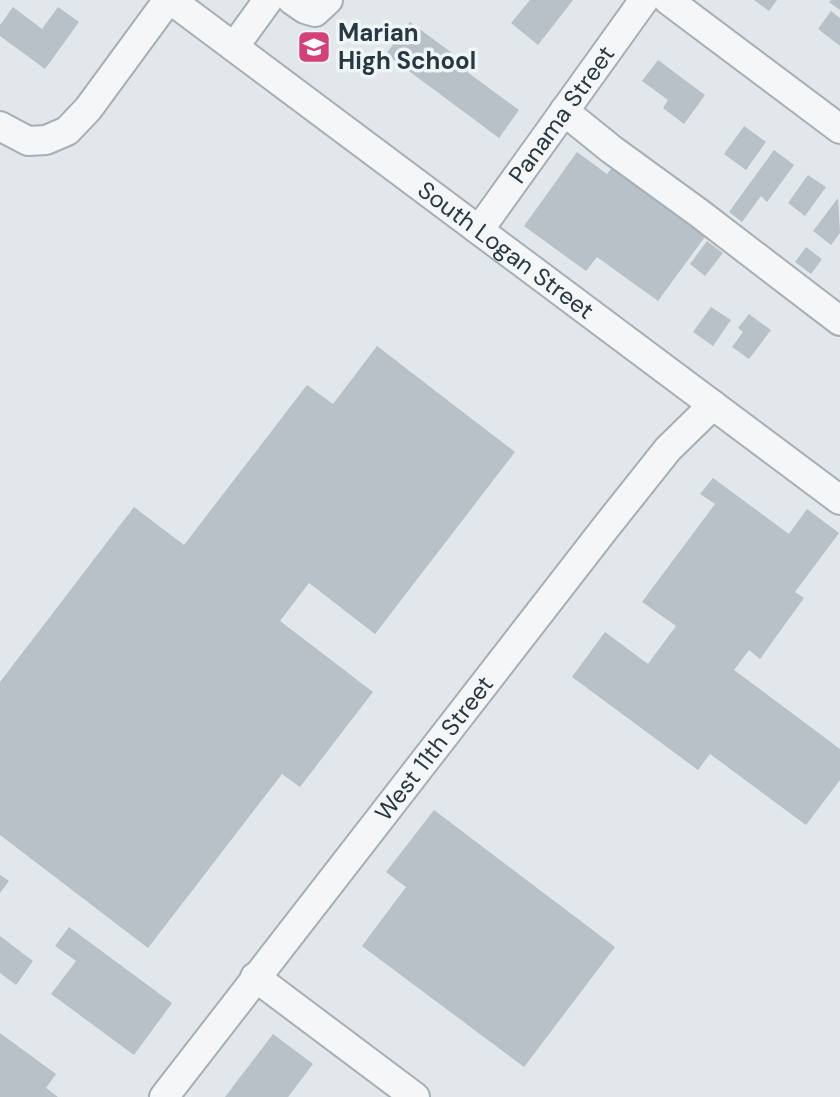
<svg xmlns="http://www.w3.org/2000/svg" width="840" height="1097" font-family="'DM Sans',sans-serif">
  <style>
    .building { fill: #b8c1c8 }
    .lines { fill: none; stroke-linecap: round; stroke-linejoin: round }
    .minor-casing { stroke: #a6afb5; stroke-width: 32 }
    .minor { stroke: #f4f6f8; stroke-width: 28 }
    .labels { text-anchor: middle; stroke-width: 7; stroke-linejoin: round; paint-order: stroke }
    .poi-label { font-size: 24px; font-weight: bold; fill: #283843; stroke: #f0f5f7; text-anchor: start }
    .street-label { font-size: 24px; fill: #283843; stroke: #f0f5f7 }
  </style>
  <rect width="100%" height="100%" fill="#e1e7ea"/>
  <path class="building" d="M 530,0 L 573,0 L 538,45 L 511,23 Z
    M 754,0 L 777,0 L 769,11 Z
    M 831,0 L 840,0 L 840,10 L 829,2 Z
    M 13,7 L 42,29 L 58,7 L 79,22 L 45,69 L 0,36 L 0,25 Z
    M 831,11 L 840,18 L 840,46 L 818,29 Z
    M 410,22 L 471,67 L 467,72 L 519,110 L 499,138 L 386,54 Z
    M 658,60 L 705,95 L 684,124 L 663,108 L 668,100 L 642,81 Z
    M 744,126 L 766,142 L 746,170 L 724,154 Z
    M 774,150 L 794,165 L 767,202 L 761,196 L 742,222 L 729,212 Z
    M 577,152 L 607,174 L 613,166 L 707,234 L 658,301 L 597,257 L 586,271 L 524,226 Z
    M 808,175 L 826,187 L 805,216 L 788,203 Z
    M 838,198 L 840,233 L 831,245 L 813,231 Z
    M 707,241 L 723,253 L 705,276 L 690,264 Z
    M 806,247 L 822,259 L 811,274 L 795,262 Z
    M 711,307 L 731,320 L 713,346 L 693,332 Z
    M 749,314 L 771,330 L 749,359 L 732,347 L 743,332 L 738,328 Z
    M 377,346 L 515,452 L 375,634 L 309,583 L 280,621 L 373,692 L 300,787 L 282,774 L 148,948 L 0,835 L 0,682 L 134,507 L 184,545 L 307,385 L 333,404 Z
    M 713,478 L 789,534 L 807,509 L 839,533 L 795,592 L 804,598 L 760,659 L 749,650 L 734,670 L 840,749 L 840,780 L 806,825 L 710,754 L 698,770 L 572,677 L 605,632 L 648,664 L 676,626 L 642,602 L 715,504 L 700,494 Z
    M 434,810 L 615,947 L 524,1067 L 362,946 L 406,887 L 386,872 Z
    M 0,875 L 9,881 L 0,893 Z
    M 69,927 L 172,1003 L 134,1055 L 51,994 L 76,961 L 55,946 Z
    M 0,936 L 33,961 L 16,985 L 0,973 Z
    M 0,1033 L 56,1074 L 46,1088 L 58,1097 L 0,1097 Z
    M 273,1034 L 313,1064 L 288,1097 L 225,1097 Z"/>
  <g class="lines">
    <defs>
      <g id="minor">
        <path id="s1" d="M 171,0 L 840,500"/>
        <path d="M 292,0 L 305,9 L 315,12 L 328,0"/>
        <path d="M 668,0 L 840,129"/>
        <path d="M 234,47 L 268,0"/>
        <path d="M 564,111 L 611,149 L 699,213 L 840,321"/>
        <path d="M 0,126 L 28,141 L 46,140 L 67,131 L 88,109 L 168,0"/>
        <path id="s2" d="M 479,230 L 644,0"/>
        <path d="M 255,977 L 415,1097"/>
        <path id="s3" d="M 164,1097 L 606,527 L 668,449 L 713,405"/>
      </g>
    </defs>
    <use href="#minor" class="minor-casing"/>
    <use href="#minor" class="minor"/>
  </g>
  <defs>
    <symbol id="school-square" viewBox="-11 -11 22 22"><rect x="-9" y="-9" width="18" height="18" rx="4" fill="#d54078" stroke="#f0f5f7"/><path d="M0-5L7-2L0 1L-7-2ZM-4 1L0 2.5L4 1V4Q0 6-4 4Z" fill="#fff"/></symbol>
  </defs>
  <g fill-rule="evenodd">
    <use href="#school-square" x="295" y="28" width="38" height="38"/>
  </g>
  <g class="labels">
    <g class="poi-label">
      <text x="338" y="41">Marian<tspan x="338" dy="28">High School</tspan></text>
    </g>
    <g class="street-label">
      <text dy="8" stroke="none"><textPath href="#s2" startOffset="142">Panama Street</textPath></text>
      <text dy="8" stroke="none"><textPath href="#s1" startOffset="418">South Logan Street</textPath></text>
      <text dy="8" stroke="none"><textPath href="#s3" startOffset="441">West 11th Street</textPath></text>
    </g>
  </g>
</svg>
